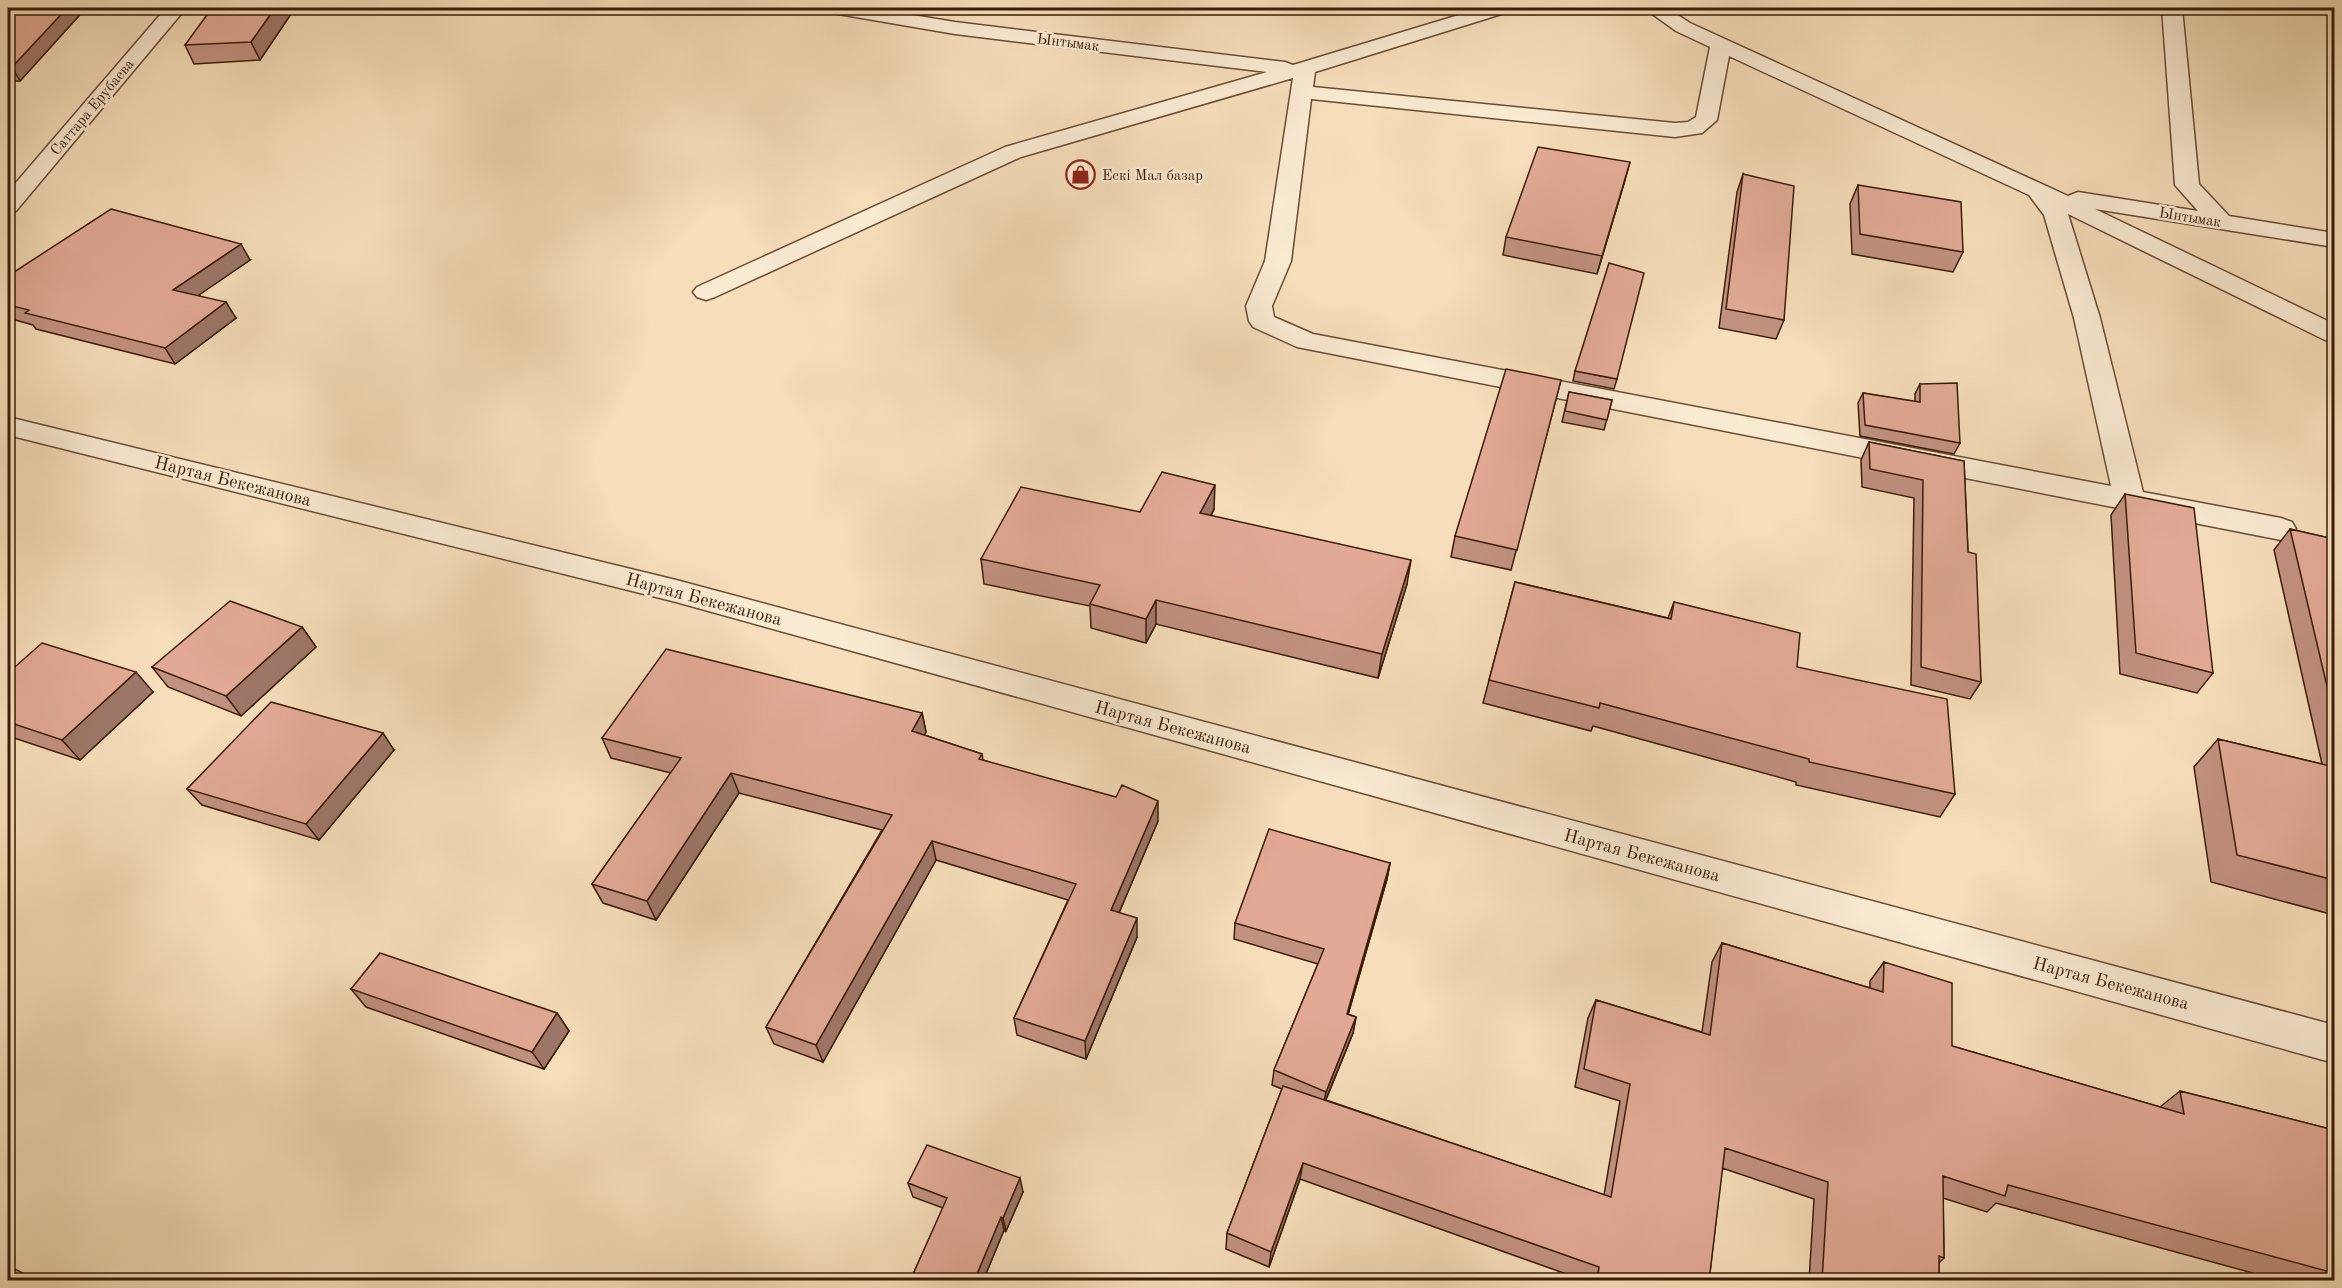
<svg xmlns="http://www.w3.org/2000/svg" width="2342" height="1288" font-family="'Old Standard TT',serif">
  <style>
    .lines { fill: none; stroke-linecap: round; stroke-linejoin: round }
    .street-casing { stroke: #694c34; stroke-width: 3 }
    .street { fill: #f9ead2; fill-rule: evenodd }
    .wall { fill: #c29281; stroke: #3a1c08; stroke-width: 1.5 }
    .shaded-wall { fill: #9e7769; stroke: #3a1c08; stroke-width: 1.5 }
    .building { fill: #e2aa96; stroke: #3a1c08; stroke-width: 1.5 }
    .labels { text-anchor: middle; stroke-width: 5; stroke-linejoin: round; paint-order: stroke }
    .far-street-label { font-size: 15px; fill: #3a1c08; stroke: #f9ead2 }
    .far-poi-label { font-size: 15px; fill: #3a1c08; stroke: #f9ead2; text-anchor: start }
    .street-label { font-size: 18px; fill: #3a1c08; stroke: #f9ead2 }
  </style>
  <rect width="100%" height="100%" fill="#f6deba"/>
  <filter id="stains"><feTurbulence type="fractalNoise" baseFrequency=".00333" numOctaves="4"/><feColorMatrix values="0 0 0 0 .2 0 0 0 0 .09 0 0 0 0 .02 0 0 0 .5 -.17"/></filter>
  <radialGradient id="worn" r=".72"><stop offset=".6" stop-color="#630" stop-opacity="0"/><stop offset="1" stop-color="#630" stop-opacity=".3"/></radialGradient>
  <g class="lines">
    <defs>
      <path id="street" d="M 166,8 L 186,8 L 16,211 L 8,213 L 8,192 Z
        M 828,8 L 870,8 L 955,22 L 1285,62 L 1293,65 L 1482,8 L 1511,8 L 1508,12 L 1315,72 L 1313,87 L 1675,123 L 1688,122 L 1696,117 L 1710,47 L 1676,31 L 1644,8 L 1667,8 L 1690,23 L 2068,196 L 2078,192 L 2198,211 L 2175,185 L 2162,8 L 2182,8 L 2199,184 L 2229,216 L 2334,233 L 2334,247 L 2095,209 L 2334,324 L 2334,342 L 2325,340 L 2068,214 L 2100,318 L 2143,492 L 2281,518 L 2292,522 L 2296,529 L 2292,536 L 2281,540 L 1297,347 L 1253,327 L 1249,321 L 1246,306 L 1265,261 L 1293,78 L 1021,157 L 715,297 L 706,300 L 697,297 L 693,292 L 697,287 L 1005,147 L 1267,72 L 955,34 L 838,14 L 831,12 ZM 1729,56 L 2029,195 L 2044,215 L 2074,318 L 2111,486 L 1313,334 L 1274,317 L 1272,306 L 1291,261 L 1311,99 L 1675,137 L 1702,133 L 1717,120 Z
        M 8,417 L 676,580 L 2334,1025 L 2334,1063 L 676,602 L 8,435 Z"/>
    </defs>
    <use href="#street" class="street-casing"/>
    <use href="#street" class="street"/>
  </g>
  <path class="wall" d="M 8,8 L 86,8 L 20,81 L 8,81 Z
    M 295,8 L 260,60 L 194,64 L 185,45 Z
    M 1743,174 L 1784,320 L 1776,339 L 1719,328 L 1737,192 Z
    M 1625,180 L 1597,274 L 1503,255 L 1506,237 Z
    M 1858,185 L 1963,252 L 1953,272 L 1852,254 L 1850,204 Z
    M 250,260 L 198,295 L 236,318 L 175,364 L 36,329 L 33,325 L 8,318 L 8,276 Z
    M 1575,371 L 1617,379 L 1614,389 L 1573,381 Z
    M 1561,380 L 1511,570 L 1451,557 L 1455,536 Z
    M 1920,384 L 1960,443 L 1954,454 L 1860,436 L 1858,403 L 1863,393 L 1915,402 L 1915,394 Z
    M 1569,392 L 1612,400 L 1604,430 L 1562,422 Z
    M 1869,442 L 1964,461 L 1968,552 L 1981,682 L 1970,699 L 1911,685 L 1914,498 L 1862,487 L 1861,460 Z
    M 2125,494 L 2213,673 L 2197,693 L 2120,674 L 2111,515 Z
    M 1214,509 L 1211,516 L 1407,584 L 1378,678 L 1156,624 L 1146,643 L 1091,628 L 1090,606 L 984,584 L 981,559 L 1140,512 Z
    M 2290,529 L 2334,539 L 2334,915 L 2211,882 L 2194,767 L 2218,739 L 2322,764 L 2274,550 Z
    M 1515,582 L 1668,618 L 1674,602 L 1797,667 L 1955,794 L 1940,817 L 1796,785 L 1796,782 L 1593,726 L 1591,731 L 1483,703 Z
    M 302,627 L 316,647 L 241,716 L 168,687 L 152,667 Z
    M 8,673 L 153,692 L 80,760 L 8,736 Z
    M 922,713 L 926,732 L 924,735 L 982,754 L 983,760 L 1158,821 L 1119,913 L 1137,937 L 1086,1059 L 1017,1035 L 1014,1018 L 1068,900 L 936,860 L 823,1062 L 774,1044 L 766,1027 L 882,830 L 739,793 L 656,920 L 603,903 L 592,884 L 671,773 L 611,758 L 602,738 Z
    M 394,750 L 319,840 L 202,805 L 187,789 Z
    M 1390,863 L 1387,879 L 1348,1014 L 1356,1017 L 1353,1033 L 1326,1100 L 1604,1195 L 1620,1101 L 1575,1087 L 1588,1018 L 1596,1000 L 1702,1032 L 1712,962 L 1722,943 L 1870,988 L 1870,981 L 1884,962 L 1952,1046 L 2160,1107 L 2180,1091 L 2334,1130 L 2334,1281 L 2282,1281 L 1996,1203 L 1987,1212 L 1943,1198 L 1944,1258 L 1939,1263 L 1939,1281 L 1809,1281 L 1814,1199 L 1722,1168 L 1709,1281 L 1586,1281 L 1300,1179 L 1269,1267 L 1226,1249 L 1227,1233 L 1282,1089 L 1272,1085 L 1274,1070 L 1318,964 L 1234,939 L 1235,923 Z
    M 351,989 L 557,1013 L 569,1031 L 544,1069 L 366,1007 Z
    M 908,1183 L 1023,1192 L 1006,1231 L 1004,1230 L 983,1281 L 910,1281 L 943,1208 L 913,1197 Z"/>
  <path class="shaded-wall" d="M 67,8 L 86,8 L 20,81 L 12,67 Z
    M 275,8 L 295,8 L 260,60 L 251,42 Z
    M 1630,162 L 1625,180 L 1597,274 L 1602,256 Z
    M 241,244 L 250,260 L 183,306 L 173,290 Z
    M 226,302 L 236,318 L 175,364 L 165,348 Z
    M 1215,485 L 1214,509 L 1199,538 L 1200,513 Z
    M 1411,560 L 1407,584 L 1378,678 L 1382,654 Z
    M 1156,600 L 1156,624 L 1146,643 L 1146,619 Z
    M 302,627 L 316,647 L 241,716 L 226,696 Z
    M 136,672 L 153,692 L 80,760 L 62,740 Z
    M 922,713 L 926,732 L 916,751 L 912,731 Z
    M 383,733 L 394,750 L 319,840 L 306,824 Z
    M 731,773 L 739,793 L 656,920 L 647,901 Z
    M 1158,801 L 1158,821 L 1112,929 L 1111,910 Z
    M 932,841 L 936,860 L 823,1062 L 816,1045 Z
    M 1390,863 L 1387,879 L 1344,1029 L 1347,1014 Z
    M 1137,918 L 1137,937 L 1086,1059 L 1085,1041 Z
    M 557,1013 L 569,1031 L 544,1069 L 532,1052 Z
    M 1356,1017 L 1353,1033 L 1323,1106 L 1326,1092 Z
    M 1303,1163 L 1300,1179 L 1269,1267 L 1271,1252 Z
    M 1020,1178 L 1023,1192 L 1006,1231 L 1003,1218 Z
    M 1001,1217 L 1004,1230 L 983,1281 L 974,1281 Z"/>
  <path class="building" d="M 8,8 L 67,8 L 12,67 L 8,68 Z
    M 212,8 L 275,8 L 251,42 L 185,45 Z
    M 1538,147 L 1630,162 L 1602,256 L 1506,237 Z
    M 1743,174 L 1794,186 L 1784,320 L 1726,309 Z
    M 1858,185 L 1961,202 L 1963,252 L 1860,234 Z
    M 111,209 L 241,244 L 173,290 L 226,302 L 165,348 L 25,313 L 29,310 L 8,305 L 8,276 Z
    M 1609,263 L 1644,273 L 1617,379 L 1575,371 Z
    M 1506,369 L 1561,380 L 1517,550 L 1455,536 Z
    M 1957,383 L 1960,443 L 1865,425 L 1863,393 L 1920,402 L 1920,384 Z
    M 1569,392 L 1612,400 L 1607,420 L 1565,411 Z
    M 1869,442 L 1964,461 L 1968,552 L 1976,554 L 1981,682 L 1921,667 L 1923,480 L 1870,469 Z
    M 1162,472 L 1215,485 L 1200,513 L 1411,560 L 1382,654 L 1156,600 L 1146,619 L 1090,604 L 1100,585 L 981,559 L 1021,487 L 1140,512 Z
    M 2125,494 L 2194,508 L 2213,673 L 2136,653 Z
    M 2290,529 L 2334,539 L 2334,716 Z
    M 1515,582 L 1671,619 L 1674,602 L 1800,633 L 1797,667 L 1947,699 L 1955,794 L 1809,762 L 1809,759 L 1600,703 L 1599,708 L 1489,680 Z
    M 230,601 L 302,627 L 226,696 L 152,667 Z
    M 42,643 L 136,672 L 62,740 L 8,722 L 8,673 Z
    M 666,649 L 922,713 L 912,731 L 982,754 L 979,759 L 1116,797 L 1122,785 L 1158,801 L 1111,910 L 1137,918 L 1085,1041 L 1014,1018 L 1076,884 L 932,841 L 816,1045 L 766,1027 L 892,815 L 731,773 L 647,901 L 592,884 L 681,758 L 602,738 Z
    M 271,702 L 383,733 L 306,824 L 187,789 Z
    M 2218,739 L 2334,767 L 2334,880 L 2237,855 Z
    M 1269,829 L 1390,863 L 1347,1014 L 1356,1017 L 1326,1092 L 1274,1070 L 1324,949 L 1235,923 Z
    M 1722,943 L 1883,992 L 1884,962 L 1952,983 L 1952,1046 L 2184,1114 L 2180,1091 L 2334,1130 L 2334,1273 L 2008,1185 L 2005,1196 L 1943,1176 L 1944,1258 L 1939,1256 L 1939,1281 L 1822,1281 L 1828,1182 L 1725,1148 L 1709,1281 L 1597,1281 L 1599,1267 L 1303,1163 L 1271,1252 L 1227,1233 L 1283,1086 L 1611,1197 L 1630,1084 L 1584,1069 L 1596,1000 L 1710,1035 Z
    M 380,953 L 557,1013 L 532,1052 L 351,989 Z
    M 927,1145 L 1020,1178 L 1003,1218 L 1001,1217 L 974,1281 L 910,1281 L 947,1198 L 908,1183 Z
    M 8,1266 L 40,1281 L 8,1281 Z
    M 1312,1274 L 1331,1281 L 1310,1281 Z"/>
  <defs>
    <symbol id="shop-ring" viewBox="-11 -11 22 22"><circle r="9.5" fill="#f9ead2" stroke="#8f2418" stroke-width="1.5"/><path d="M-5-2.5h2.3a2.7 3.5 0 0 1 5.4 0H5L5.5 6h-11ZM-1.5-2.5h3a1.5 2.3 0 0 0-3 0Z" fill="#8f2418"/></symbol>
  </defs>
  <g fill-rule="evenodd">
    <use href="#shop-ring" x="1064" y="158" width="33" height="33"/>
  </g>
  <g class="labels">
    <g class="far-street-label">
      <text transform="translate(1068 42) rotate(7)" y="5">Ынтымак</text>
      <text transform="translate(92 107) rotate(-50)" y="5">Саттара Ерубаева</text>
      <text transform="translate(2190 217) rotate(9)" y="5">Ынтымак</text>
    </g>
    <g class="far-poi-label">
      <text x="1102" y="180">Ескі Мал базар</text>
    </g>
    <g class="street-label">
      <text transform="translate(233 481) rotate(14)" y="6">Нартая Бекежанова</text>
      <text transform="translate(704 599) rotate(15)" y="6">Нартая Бекежанова</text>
      <text transform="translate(1173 727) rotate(15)" y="6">Нартая Бекежанова</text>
      <text transform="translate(1642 855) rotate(15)" y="6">Нартая Бекежанова</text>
      <text transform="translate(2111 983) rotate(15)" y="6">Нартая Бекежанова</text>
    </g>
  </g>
  <rect width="2342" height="1288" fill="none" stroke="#f6deba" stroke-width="30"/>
  <rect x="9" y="9" width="2324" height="1270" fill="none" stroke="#3a1c08" stroke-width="3"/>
  <rect x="15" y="15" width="2312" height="1258" fill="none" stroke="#3a1c08" stroke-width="1.5"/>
  <rect width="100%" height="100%" filter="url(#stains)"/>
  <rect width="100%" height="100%" fill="url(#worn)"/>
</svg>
